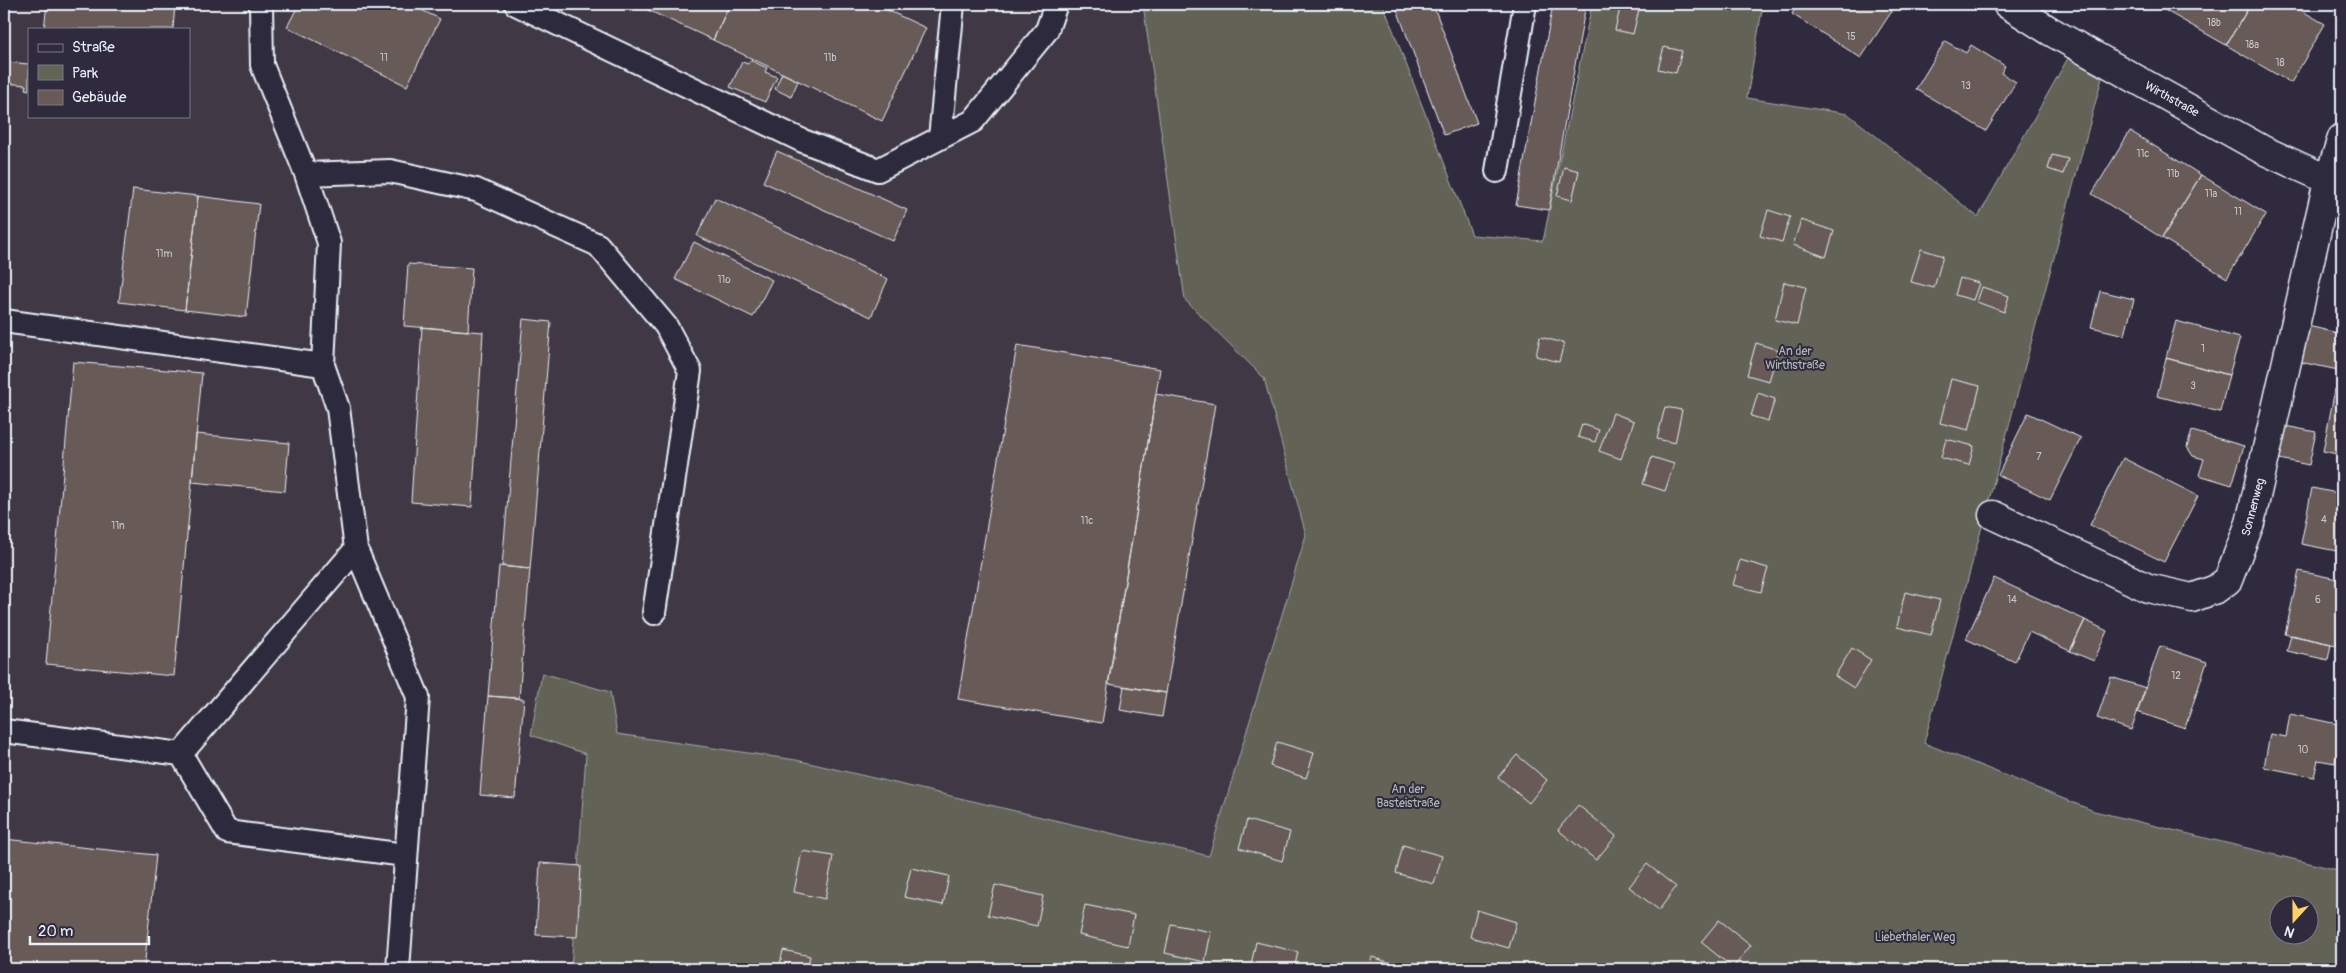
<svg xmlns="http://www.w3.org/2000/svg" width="2346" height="973" font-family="Pangolin,sans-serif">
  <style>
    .built { fill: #403845; fill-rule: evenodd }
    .green { fill: #626456; stroke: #a5aaa7; fill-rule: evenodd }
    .building { fill: #685a57; stroke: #e8f1f8 }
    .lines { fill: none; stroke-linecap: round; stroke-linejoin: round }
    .lane-casing { stroke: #e8f1f8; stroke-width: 26 }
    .street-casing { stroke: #e8f1f8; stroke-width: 31 }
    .lane { stroke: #2f2a3d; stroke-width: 22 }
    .street { stroke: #2f2a3d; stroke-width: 28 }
    .labels { text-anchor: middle; stroke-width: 4; stroke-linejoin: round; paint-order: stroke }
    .number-label { font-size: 10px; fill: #c8cbd0 }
    .street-label { font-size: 12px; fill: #e8f1f8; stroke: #2f2a3d }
    .park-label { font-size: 12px; fill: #b2b9b7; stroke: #2f2a3d }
  </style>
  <rect width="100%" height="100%" fill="#2f2a3d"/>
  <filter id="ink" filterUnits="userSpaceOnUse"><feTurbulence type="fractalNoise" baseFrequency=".02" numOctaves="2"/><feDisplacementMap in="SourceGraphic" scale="10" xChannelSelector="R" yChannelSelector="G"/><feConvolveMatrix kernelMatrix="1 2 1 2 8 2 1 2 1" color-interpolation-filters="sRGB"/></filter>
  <g filter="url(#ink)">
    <path class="built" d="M 4,4 L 1143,4 L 1185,299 L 1264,378 L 1306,535 L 1209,856 L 797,760 L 750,969 L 4,969 ZM 29,29 L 189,29 L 189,116 L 29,116 Z"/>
    <path class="green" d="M 1143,4 L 1383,4 L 1472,235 L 1543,241 L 1592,4 L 1763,4 L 1747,98 L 1848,114 L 1978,217 L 2068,58 L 2102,78 L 1924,743 L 2094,811 L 2342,871 L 2342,969 L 571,969 L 586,754 L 531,735 L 542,673 L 610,692 L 617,734 L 796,760 L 1209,856 L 1306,535 L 1264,378 L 1185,300 ZM 2278,906 L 2308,906 L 2308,936 L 2278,936 Z"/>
    <path class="building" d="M 47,4 L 175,4 L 173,29 L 44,29 Z
      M 299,4 L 409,4 L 440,19 L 407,86 L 287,27 Z
      M 635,4 L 730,4 L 713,40 Z
      M 730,4 L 874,4 L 926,28 L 882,121 L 713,40 Z
      M 1395,4 L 1433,4 L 1477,123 L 1444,135 Z
      M 1553,4 L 1586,4 L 1549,210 L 1516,205 Z
      M 1621,4 L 1640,5 L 1633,34 L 1615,30 Z
      M 1798,4 L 1881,4 L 1892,11 L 1861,58 L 1792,14 Z
      M 2154,4 L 2251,4 L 2226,45 Z
      M 2251,4 L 2290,4 L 2325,24 L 2291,83 L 2226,45 Z
      M 1945,41 L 1966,53 L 1971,45 L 2005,66 L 2001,73 L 2016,82 L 1986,131 L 1916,89 Z
      M 1664,47 L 1682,51 L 1676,73 L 1658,69 Z
      M 750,60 L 767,68 L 765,72 L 777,77 L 765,102 L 730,87 L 742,62 L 748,64 Z
      M 4,62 L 29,64 L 29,90 L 25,89 L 26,85 L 4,83 Z
      M 782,73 L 798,81 L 791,97 L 775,89 Z
      M 2130,131 L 2201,175 L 2162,238 L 2092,194 Z
      M 777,151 L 907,210 L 893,241 L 763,182 Z
      M 2052,155 L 2068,159 L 2063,174 L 2048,169 Z
      M 1564,167 L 1579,171 L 1572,200 L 1557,196 Z
      M 2201,175 L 2266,214 L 2227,278 L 2162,238 Z
      M 133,189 L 198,196 L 185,310 L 119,302 Z
      M 198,196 L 259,204 L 246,317 L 185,310 Z
      M 715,198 L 888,279 L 871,317 L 697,236 Z
      M 1768,210 L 1790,217 L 1782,242 L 1760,236 Z
      M 1801,220 L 1834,231 L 1826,257 L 1793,245 Z
      M 694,242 L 772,280 L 753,317 L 675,279 Z
      M 1921,249 L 1943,256 L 1934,288 L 1911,282 Z
      M 408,264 L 472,268 L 468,331 L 404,326 Z
      M 1960,278 L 1979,283 L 1973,300 L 1955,295 Z
      M 1784,282 L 1806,287 L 1797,325 L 1775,320 Z
      M 1982,287 L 2009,296 L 2004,312 L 1977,302 Z
      M 2100,291 L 2134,299 L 2125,335 L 2091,327 Z
      M 523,319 L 551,322 L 530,569 L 502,566 Z
      M 2176,321 L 2240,338 L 2229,375 L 2166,358 Z
      M 2308,326 L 2342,334 L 2342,350 L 2338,370 L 2300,362 Z
      M 422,327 L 483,332 L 472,507 L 411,502 Z
      M 1540,337 L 1564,343 L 1559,362 L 1536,356 Z
      M 1756,343 L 1778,350 L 1769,381 L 1747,375 Z
      M 1017,345 L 1160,369 L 1102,723 L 958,699 Z
      M 2166,358 L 2229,375 L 2220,412 L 2157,396 Z
      M 73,362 L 202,373 L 174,676 L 46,664 Z
      M 1951,379 L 1980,386 L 1969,430 L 1940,423 Z
      M 2335,389 L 2342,391 L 2342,455 L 2323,451 Z
      M 1758,393 L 1775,399 L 1768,421 L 1751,416 Z
      M 1156,394 L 1215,404 L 1166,693 L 1108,684 Z
      M 1665,407 L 1682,410 L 1675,443 L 1657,439 Z
      M 1613,413 L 1634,421 L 1621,459 L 1599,451 Z
      M 2028,413 L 2081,438 L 2050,500 L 1998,475 Z
      M 1582,424 L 1599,430 L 1595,442 L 1578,437 Z
      M 2285,426 L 2316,432 L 2309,465 L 2279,459 Z
      M 2192,431 L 2244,446 L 2232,485 L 2199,475 L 2204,459 L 2193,456 L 2187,447 Z
      M 196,434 L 289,443 L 285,491 L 192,482 Z
      M 1946,439 L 1974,446 L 1969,465 L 1941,458 Z
      M 1652,457 L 1674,464 L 1665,491 L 1643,484 Z
      M 2123,458 L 2198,496 L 2164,562 L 2090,525 Z
      M 2312,488 L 2342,494 L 2342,552 L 2301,544 Z
      M 1740,560 L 1768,568 L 1761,592 L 1733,585 Z
      M 499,566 L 530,569 L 519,698 L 488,696 Z
      M 2299,571 L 2342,580 L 2342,618 L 2336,645 L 2285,634 Z
      M 1994,578 L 2085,620 L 2070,651 L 2029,632 L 2015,662 L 1966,639 Z
      M 1905,592 L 1940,600 L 1931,635 L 1897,627 Z
      M 2085,620 L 2107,631 L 2094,661 L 2070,651 Z
      M 2291,635 L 2331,644 L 2328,660 L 2287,651 Z
      M 2160,646 L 2207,662 L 2185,728 L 2137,712 Z
      M 1852,648 L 1871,660 L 1854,688 L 1835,676 Z
      M 2111,677 L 2146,688 L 2131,730 L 2097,718 Z
      M 1124,686 L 1166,693 L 1162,717 L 1120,710 Z
      M 488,696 L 524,699 L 515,798 L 480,795 Z
      M 2290,714 L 2342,725 L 2335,763 L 2318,760 L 2314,777 L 2264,767 L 2270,734 L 2286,737 Z
      M 1277,742 L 1314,753 L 1306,778 L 1270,766 Z
      M 1517,755 L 1547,780 L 1529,803 L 1498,777 Z
      M 1578,805 L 1616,836 L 1596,860 L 1558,830 Z
      M 1247,820 L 1290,832 L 1282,861 L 1239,848 Z
      M 4,839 L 156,855 L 144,969 L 4,969 Z
      M 1403,845 L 1442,856 L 1434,884 L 1396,873 Z
      M 802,851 L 833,856 L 825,899 L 794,892 Z
      M 540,863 L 581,866 L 577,937 L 536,935 Z
      M 1647,864 L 1676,887 L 1659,910 L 1629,887 Z
      M 911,868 L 949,876 L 943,905 L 904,897 Z
      M 995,885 L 1043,896 L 1037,926 L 988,915 Z
      M 1085,905 L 1134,915 L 1128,946 L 1079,935 Z
      M 1477,910 L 1516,922 L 1509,948 L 1470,937 Z
      M 1719,920 L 1751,945 L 1733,968 L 1701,942 Z
      M 1171,924 L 1211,932 L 1205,962 L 1165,953 Z
      M 1256,942 L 1298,952 L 1294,969 L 1250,969 Z
      M 783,950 L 810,956 L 807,969 L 779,969 Z
      M 1372,957 L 1407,968 L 1407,969 L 1368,969 Z"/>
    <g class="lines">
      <defs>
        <path id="lane" d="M 261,4 L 262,65 L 306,174 L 329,243 L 323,365 L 338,408 L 356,549 L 418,697 L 398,969
          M 516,4 L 803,141 L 878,170 L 973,121 L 1047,30 L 1056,4
          M 940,138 L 953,4
          M 1497,171 L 1525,4
          M 306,174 L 390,171 L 476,190 L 598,245 L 666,326 L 690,371 L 654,613
          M 4,321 L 323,365
          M 4,731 L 181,754 L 227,832 L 405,855
          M 181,754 L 356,549"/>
        <path id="street" d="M 2007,4 L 2050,31 L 2263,150 L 2342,186
          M 1993,515 L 2148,588 L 2192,598 L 2216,589 L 2228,580 L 2250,523 L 2328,181 L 2342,138"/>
      </defs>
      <use href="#lane" class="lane-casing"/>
      <use href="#street" class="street-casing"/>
      <use href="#lane" class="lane"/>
      <use href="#street" class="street"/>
    </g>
  </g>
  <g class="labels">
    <g class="number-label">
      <text x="2214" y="26">18b</text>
      <text x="1851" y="40">15</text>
      <text x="2252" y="48">18a</text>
      <text x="384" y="61">11</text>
      <text x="830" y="61">11b</text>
      <text x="2280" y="66">18</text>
      <text x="1966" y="89">13</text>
      <text x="2143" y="157">11c</text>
      <text x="2173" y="177">11b</text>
      <text x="2211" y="197">11a</text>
      <text x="2238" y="215">11</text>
      <text x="164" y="257">11m</text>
      <text x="724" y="283">11o</text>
      <text x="2203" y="352">1</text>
      <text x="2193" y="389">3</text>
      <text x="2039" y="460">7</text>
      <text x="2324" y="523">4</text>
      <text x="1087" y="524">11c</text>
      <text x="118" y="529">11n</text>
      <text x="2012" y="603">14</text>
      <text x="2318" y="603">6</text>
      <text x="2176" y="679">12</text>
      <text x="2303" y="753">10</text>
    </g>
    <g class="street-label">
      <text transform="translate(2172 99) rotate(29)" y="4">Wirthstraße</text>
      <text transform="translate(2253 507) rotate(-75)" y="4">Sonnenweg</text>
    </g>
    <g class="park-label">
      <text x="1795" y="355">An der<tspan x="1795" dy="14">Wirthstraße</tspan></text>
      <text x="1408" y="793">An der<tspan x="1408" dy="14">Basteistraße</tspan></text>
      <text x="1915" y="941">Liebethaler Weg</text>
    </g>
  </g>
  <rect width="2346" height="973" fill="none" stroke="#2f2a3d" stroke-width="20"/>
  <rect x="10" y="10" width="2326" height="953" fill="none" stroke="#e8f1f8" stroke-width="2" filter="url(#ink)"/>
  <rect x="28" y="28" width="162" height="90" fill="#2f2a3d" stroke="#797a88"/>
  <rect x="38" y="44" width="25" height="8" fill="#2f2a3d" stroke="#797a88"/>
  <text x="72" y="52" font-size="15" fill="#e8f1f8">Straße</text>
  <rect x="38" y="65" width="25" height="15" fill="#626456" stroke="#797a88"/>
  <text x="72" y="78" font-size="15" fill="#e8f1f8">Park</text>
  <rect x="38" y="90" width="25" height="15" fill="#685a57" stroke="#797a88"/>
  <text x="72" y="102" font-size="15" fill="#e8f1f8">Gebäude</text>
  <g transform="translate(2294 920) rotate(201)"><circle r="24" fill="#2f2a3d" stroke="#797a88"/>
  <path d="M0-4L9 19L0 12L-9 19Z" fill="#ffd166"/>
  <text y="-8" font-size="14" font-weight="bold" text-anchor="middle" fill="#e8f1f8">N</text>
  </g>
  <path d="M30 936v8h119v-8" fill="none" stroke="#e8f1f8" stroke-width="2.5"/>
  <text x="38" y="936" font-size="15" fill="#e8f1f8" stroke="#2f2a3d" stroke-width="4" paint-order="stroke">20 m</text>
</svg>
